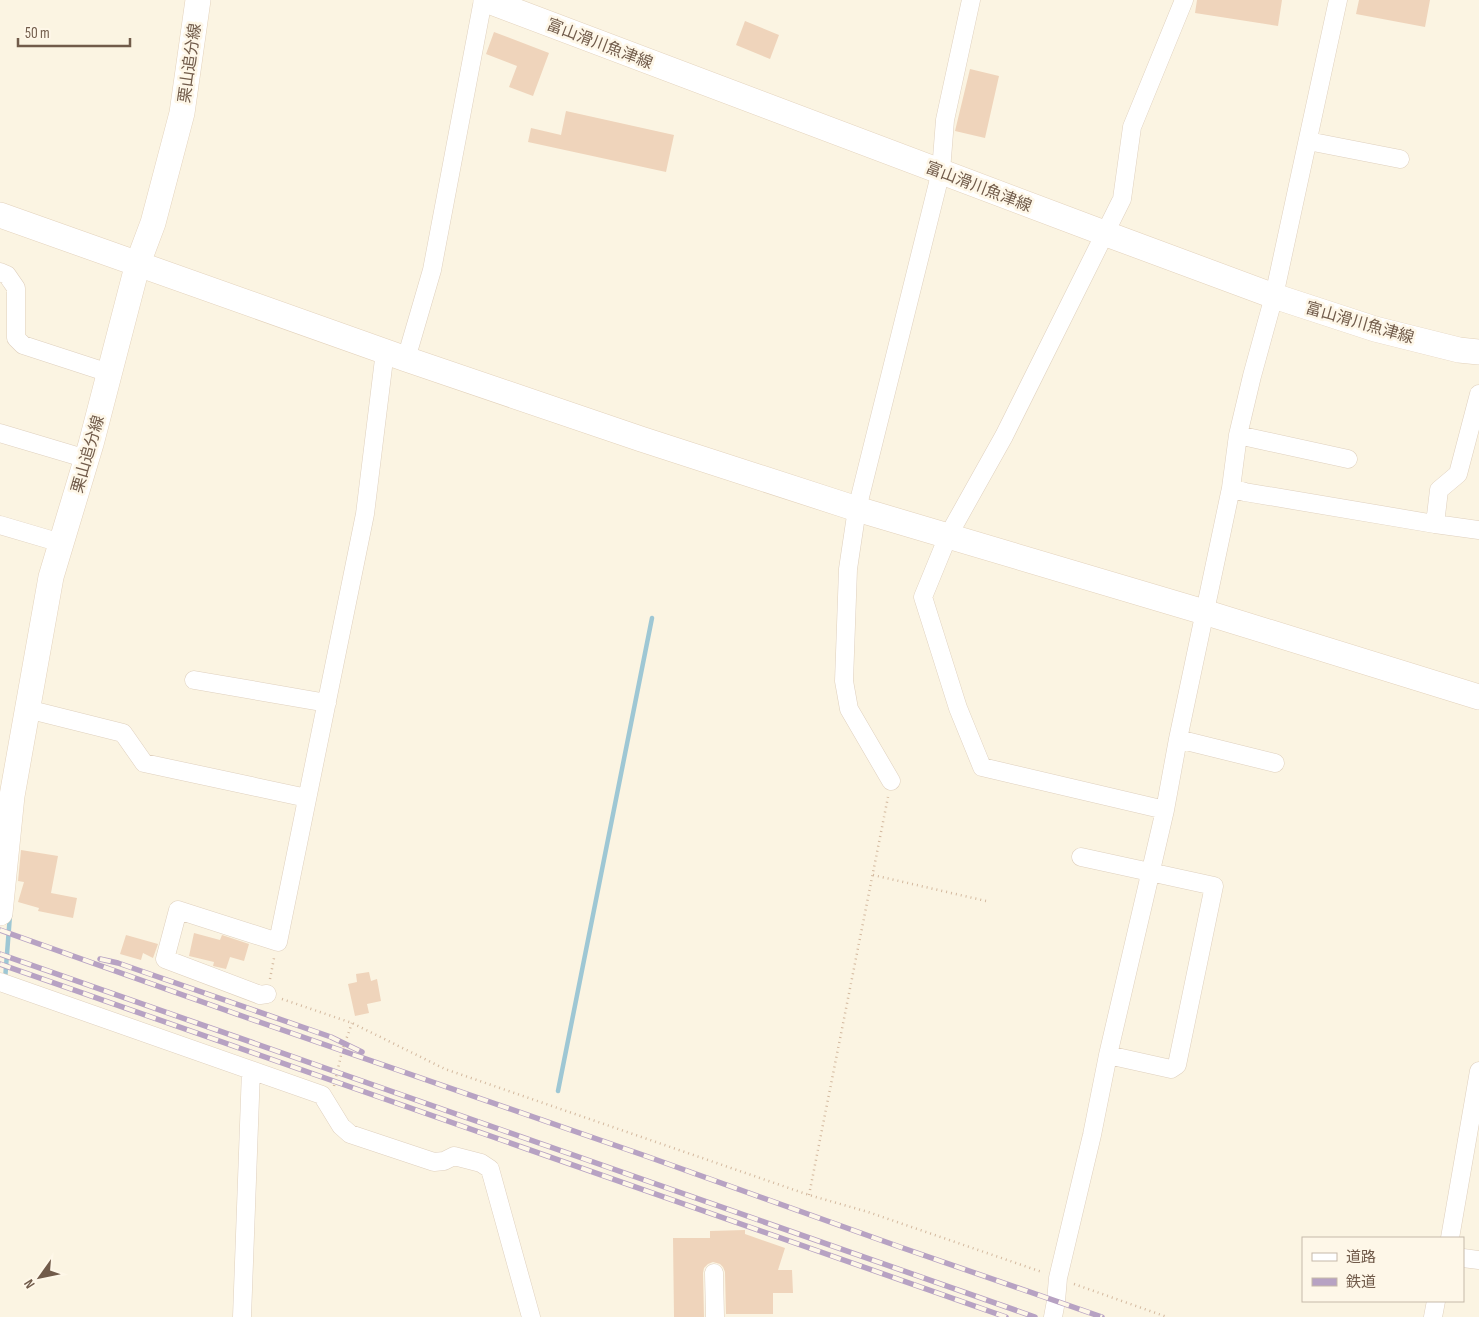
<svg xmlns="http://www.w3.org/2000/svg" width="1479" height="1317" font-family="'Sofia Sans Condensed','Noto Sans JP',sans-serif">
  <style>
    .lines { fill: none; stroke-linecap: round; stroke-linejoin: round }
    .stream { stroke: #9ec7d4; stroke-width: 4.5 }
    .building { fill: #efd4bb }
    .street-casing { stroke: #dfd0be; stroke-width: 19 }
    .secondary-casing { stroke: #e3d2bc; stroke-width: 26 }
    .path { stroke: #d3b89e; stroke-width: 2.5; stroke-dasharray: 1 4; stroke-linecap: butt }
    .street { stroke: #fff; stroke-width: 18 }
    .secondary { stroke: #fff; stroke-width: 25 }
    .rail-casing { stroke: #b7a2c3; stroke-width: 5.5 }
    .rail { stroke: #fef7e8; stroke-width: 4; stroke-dasharray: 11; stroke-linecap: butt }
    .labels { text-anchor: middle; stroke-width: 5; stroke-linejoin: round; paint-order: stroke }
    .street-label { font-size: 16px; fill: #715b4a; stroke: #fef7e8 }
  </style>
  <rect width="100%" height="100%" fill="#fbf4e2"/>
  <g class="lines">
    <path class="stream" d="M 5,980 L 10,915
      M 558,1091 L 652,618"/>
  </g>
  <path class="building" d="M 1197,0 L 1282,0 L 1278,26 L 1195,13 Z
    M 1359,0 L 1430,0 L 1425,27 L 1356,14 Z
    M 745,21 L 779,35 L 770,59 L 736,45 Z
    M 494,32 L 549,53 L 533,96 L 509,87 L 517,66 L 486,54 Z
    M 970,69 L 999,76 L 985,138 L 955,131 Z
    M 566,111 L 674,135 L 666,172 L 528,142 L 531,128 L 561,135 Z
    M 21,850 L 58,856 L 51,893 L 77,898 L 73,918 L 38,911 L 39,908 L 18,902 L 24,882 L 18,881 Z
    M 194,933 L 220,940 L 222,935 L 249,944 L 244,961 L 230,957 L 226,969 L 213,966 L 214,962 L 189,956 Z
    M 126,935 L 158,944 L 153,958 L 143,953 L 141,960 L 120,954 Z
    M 369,972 L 371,981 L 377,979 L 381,1001 L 367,1004 L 369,1013 L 355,1016 L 348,984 L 357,982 L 356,974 Z
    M 745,1230 L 745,1234 L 785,1248 L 778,1270 L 792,1270 L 793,1293 L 773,1293 L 773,1314 L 726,1314 L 725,1272 L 723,1267 L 720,1264 L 713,1262 L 708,1264 L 704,1268 L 703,1273 L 704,1317 L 674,1317 L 673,1238 L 710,1238 L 710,1231 Z"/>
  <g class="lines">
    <defs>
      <path id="street" d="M 1308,141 L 1400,159
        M 0,272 L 7,275 L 16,288 L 16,338 L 23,345 L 109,373
        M 406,359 L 432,270 L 483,0
        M 1479,394 L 1458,474 L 1439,490 L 1435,524 L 1479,530
        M 0,433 L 87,459
        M 1238,435 L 1348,459
        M 1231,488 L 1245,492 L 1435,524
        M 0,525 L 61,543
        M 194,680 L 327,703
        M 27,709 L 123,733 L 144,763 L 307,798
        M 1178,739 L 1275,763
        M 891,781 L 849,709 L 844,681 L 848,569 L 857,509 L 941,171 L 945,120 L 971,0
        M 1165,810 L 982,767 L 958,708 L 923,597 L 948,536 L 1004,436 L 1122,199 L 1132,127 L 1184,0
        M 1081,857 L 1214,886 L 1177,1065 L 1171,1069 L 1108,1055
        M 0,982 L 322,1095 L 341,1126 L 350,1134 L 434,1162 L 444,1161 L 454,1156 L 481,1163 L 490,1169 L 531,1317
        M 267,994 L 260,995 L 165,959 L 178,910 L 278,942 L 365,514 L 385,351
        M 1450,1238 L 1479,1071
        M 1463,1258 L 1479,1260
        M 714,1273 L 715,1317
        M 242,1317 L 251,1070
        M 1053,1317 L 1056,1301 L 1058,1278 L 1092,1135 L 1108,1055 L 1165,810 L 1178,739 L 1231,488 L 1238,435 L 1252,376 L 1274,296 L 1338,0
        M 1433,1317 L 1436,1301"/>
      <path id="secondary" d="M 486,0 L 1112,236 L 1274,296 L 1375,329 L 1459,350 L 1479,352
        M 0,215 L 406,359 L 641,439 L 857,509 L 1204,612 L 1479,697
        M 0,913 L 12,796 L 51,577 L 91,444 L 138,263 L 153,223 L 182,113 L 198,0"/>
    </defs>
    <use href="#street" class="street-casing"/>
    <use href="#secondary" class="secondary-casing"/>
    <path class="path" d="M 873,875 L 986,901
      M 270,979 L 274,958
      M 282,999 L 352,1023 L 445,1069 L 809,1195 L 868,1212 L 1042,1272
      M 334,1086 L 342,1051 L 352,1023
      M 809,1195 L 888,797
      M 1074,1284 L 1167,1317"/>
    <use href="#street" class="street"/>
    <use href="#secondary" class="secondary"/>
    <defs>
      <path id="rail" d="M 0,930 L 245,1017 L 643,1155 L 900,1247 L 1102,1317
        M 0,954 L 1035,1317
        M 100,959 L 118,963 L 331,1037 L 362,1052
        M 0,964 L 1006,1317"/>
    </defs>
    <use href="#rail" class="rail-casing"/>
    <use href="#rail" class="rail"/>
  </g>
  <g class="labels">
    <g class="street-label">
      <text transform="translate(600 43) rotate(21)" y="6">富山滑川魚津線</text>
      <text transform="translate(189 63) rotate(-82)" y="6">栗山追分線</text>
      <text transform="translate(979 186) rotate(21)" y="6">富山滑川魚津線</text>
      <text transform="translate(1360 322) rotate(16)" y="6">富山滑川魚津線</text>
      <text transform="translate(87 454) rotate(-74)" y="6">栗山追分線</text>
    </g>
  </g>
  <rect x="1302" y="1237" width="162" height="65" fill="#fef7e8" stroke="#c6b9a9"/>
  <rect x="1312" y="1253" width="25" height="8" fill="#ffffff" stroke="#c6b9a9"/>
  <text x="1346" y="1262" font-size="15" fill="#715b4a">道路</text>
  <rect x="1312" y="1278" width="25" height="8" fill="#b7a2c3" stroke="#c6b9a9"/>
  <text x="1346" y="1287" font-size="15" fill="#715b4a">鉄道</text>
  <g transform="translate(40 1277) rotate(237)" stroke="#fef7e8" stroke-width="4" paint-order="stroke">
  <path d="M0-4L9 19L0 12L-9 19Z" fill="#715b4a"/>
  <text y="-8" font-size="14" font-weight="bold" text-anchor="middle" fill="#715b4a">N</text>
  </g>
  <path d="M18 38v8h112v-8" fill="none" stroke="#715b4a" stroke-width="2.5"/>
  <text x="25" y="38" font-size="15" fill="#715b4a" stroke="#fef7e8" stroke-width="4" paint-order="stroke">50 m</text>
</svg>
